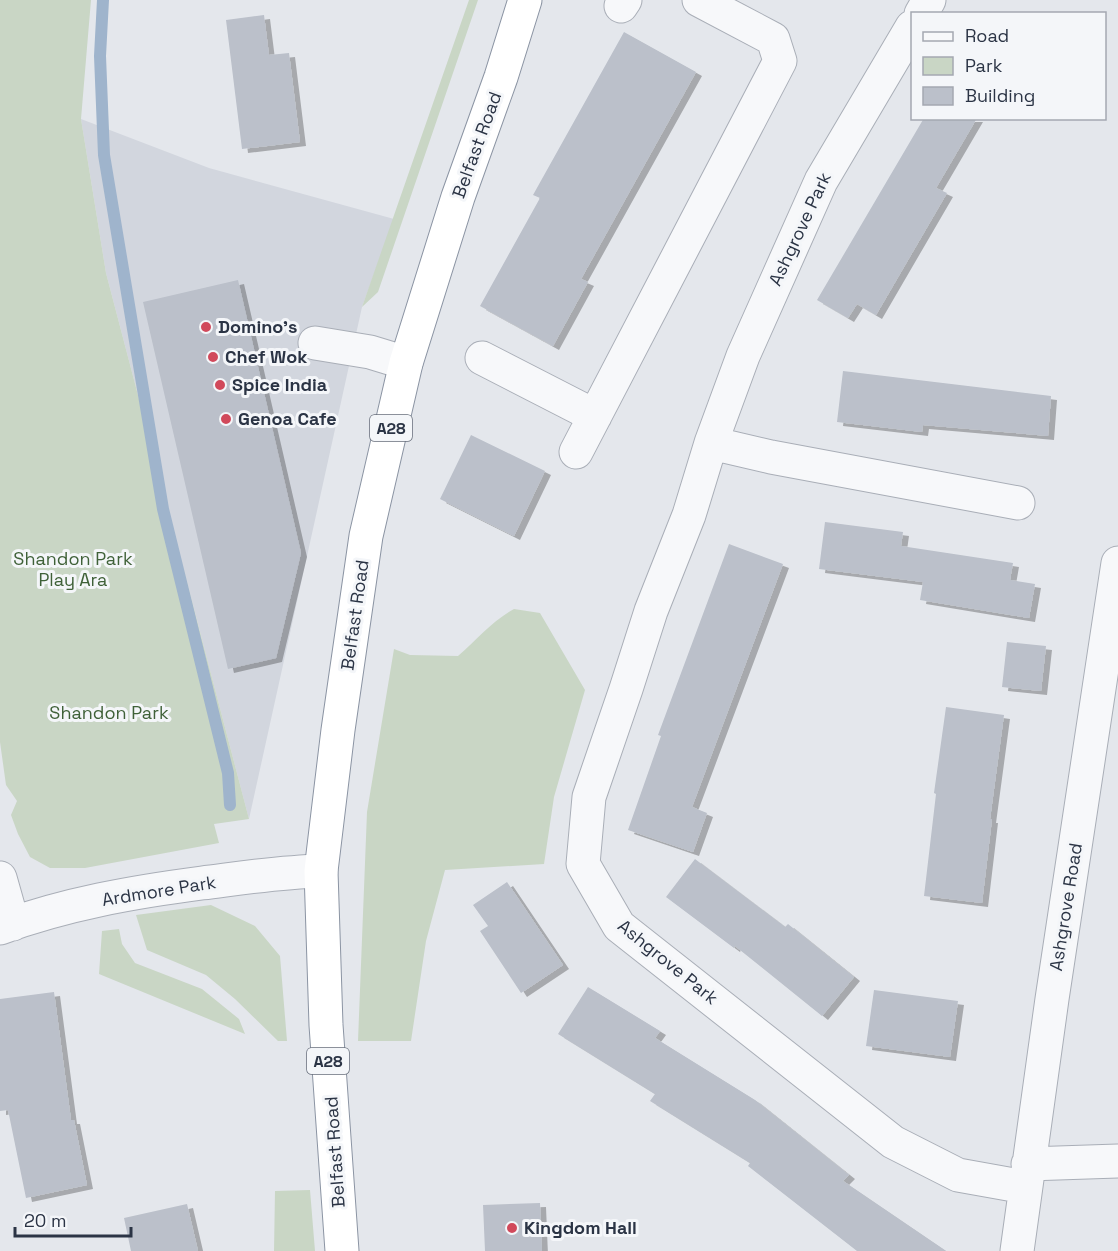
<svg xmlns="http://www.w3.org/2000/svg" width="1118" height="1251" font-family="'Space Grotesk',sans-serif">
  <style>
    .built { fill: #d2d6de }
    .green { fill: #c9d6c5 }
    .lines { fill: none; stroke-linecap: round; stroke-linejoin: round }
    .stream { stroke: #9fb4cc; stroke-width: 12 }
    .building { fill: #bbc0ca; filter: url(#shadow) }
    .minor-casing { stroke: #a9aeb7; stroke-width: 35 }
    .highway-casing { stroke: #8b94a3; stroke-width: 35 }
    .minor { stroke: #f7f8fa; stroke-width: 33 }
    .highway { stroke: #fff; stroke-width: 33 }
    .poi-dot { fill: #d1495b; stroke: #f4f6f9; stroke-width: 2 }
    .labels { text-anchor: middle; stroke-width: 6; stroke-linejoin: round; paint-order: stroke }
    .shield { fill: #f4f6f9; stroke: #676e7b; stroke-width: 1.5 }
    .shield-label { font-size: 16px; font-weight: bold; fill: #2b3445 }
    .street-label { font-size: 18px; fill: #2b3445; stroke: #f4f6f9 }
    .poi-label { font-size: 18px; font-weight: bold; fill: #2b3445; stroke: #f4f6f9; text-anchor: start }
    .park-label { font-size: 18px; fill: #3f6138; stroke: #f4f6f9 }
  </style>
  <defs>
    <filter id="shadow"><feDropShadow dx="6" dy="4" stdDeviation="0" flood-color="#0004"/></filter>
  </defs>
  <rect width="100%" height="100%" fill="#e4e7ec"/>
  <path class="built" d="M 81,119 L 209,168 L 394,219 L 362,307 L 249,819 L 106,273 Z"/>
  <path class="green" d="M 0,0 L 91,0 L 81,119 L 106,273 L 249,819 L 214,824 L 219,843 L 85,868 L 50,868 L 30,857 L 18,834 L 11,815 L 17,801 L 6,785 L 0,742 Z
    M 469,0 L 478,0 L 378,292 L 362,307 Z
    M 514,609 L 540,613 L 585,690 L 554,797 L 544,864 L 445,870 L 426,941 L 411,1041 L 358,1041 L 367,812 L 394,649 L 410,655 L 458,656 C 478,639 491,622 514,609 Z
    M 211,905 L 255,926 L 280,956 L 287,1041 L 278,1041 L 235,999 L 206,975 L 147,950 L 136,915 Z
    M 119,929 L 122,944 L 135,963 L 202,989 L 239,1019 L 245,1034 L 99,974 L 102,931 Z
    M 310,1190 L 315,1251 L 274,1251 L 275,1191 Z"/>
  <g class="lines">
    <path class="stream" d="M 103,0 L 100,56 L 104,155 L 163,509 L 228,773 L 230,805"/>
  </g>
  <path class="building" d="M 264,15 L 269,55 L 289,53 L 300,142 L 242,149 L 226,20 Z
    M 624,32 L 696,72 L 581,279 L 588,282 L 553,346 L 480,306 L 540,198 L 533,195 Z
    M 924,118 L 977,118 L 936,188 L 947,193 L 876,315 L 857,304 L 848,318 L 817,300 Z
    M 238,280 L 301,553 L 276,658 L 228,669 L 143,302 Z
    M 843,371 L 1051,396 L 1048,436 L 923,425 L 922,432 L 837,422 Z
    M 471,435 L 545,471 L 514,536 L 440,499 Z
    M 825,522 L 903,532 L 901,546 L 1013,563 L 1010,580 L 1035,584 L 1029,618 L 920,600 L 923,582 L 819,569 Z
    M 729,544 L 783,564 L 692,807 L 707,813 L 693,852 L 628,830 L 661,736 L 658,735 Z
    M 1007,642 L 1046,646 L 1041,691 L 1002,687 Z
    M 946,707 L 1004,715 L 990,819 L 992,819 L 982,903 L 924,896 L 936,794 L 934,793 Z
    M 695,859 L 785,927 L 788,924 L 854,977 L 822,1016 L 735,946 L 734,948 L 666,897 Z
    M 507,882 L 563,965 L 521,993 L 480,931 L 488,926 L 473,905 Z
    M 588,987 L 660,1031 L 655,1038 L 755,1100 L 849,1175 L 843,1181 L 946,1251 L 857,1251 L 748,1166 L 750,1163 L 650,1101 L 655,1094 L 558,1034 Z
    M 874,990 L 958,1001 L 950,1057 L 866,1046 Z
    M 54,992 L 71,1120 L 74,1120 L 87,1185 L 26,1198 L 8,1110 L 0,1111 L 0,999 Z
    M 540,1203 L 542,1251 L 485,1251 L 483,1205 Z
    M 187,1204 L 198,1251 L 131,1251 L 124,1218 Z"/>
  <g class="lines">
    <defs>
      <path id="minor" d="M 621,6 L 625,0
        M 921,14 L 929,0
        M 912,27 L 821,181 L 743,356 L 711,443 L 689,515 L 651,611 L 626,689 L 589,797 L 583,864 L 619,926 L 893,1142 L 958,1175 L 1025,1187
        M 315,343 L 370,352 L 406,363
        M 482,358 L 595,416
        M 711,443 L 771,457 L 1018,503
        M 576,452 L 780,61 L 773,39 L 699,0
        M 0,878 L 13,924
        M 0,928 C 65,904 133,892 202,883 C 242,878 280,872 321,871
        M 1028,1164 L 1118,1161
        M 1017,1251 L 1052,999 L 1118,563"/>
      <path id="highway" d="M 342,1251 L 326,1025 L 321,871 L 338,730 L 366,536 L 406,363 L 458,197 L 501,77 L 525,0"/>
    </defs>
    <use href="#minor" class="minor-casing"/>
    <use href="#highway" class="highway-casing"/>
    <use href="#minor" class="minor"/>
    <use href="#highway" class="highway"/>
  </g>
  <g class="poi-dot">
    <circle cx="206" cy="327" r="6"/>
    <circle cx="213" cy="357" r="6"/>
    <circle cx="220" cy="385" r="6"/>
    <circle cx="226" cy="419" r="6"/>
    <circle cx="512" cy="1228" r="6"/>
  </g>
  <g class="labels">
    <g class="shield">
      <rect x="370" y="415" width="42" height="26" rx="4.5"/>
      <rect x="307" y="1048" width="42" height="26" rx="4.5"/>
    </g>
    <g class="shield-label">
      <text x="391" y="434">A28</text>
      <text x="328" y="1067">A28</text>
    </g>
    <g class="street-label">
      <text transform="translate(477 145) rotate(-70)" y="6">Belfast Road</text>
      <text transform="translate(800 229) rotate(-65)" y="6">Ashgrove Park</text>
      <text transform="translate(355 615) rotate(-82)" y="6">Belfast Road</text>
      <text transform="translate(159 891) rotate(-9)" y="6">Ardmore Park</text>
      <text transform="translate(1066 907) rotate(-81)" y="6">Ashgrove Road</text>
      <text transform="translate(668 962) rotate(39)" y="6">Ashgrove Park</text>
      <text transform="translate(335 1152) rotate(-94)" y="6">Belfast Road</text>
    </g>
    <g class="poi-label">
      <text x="218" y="333">Domino's</text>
      <text x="225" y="363">Chef Wok</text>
      <text x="232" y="391">Spice India</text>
      <text x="238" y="425">Genoa Cafe</text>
      <text x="524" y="1234">Kingdom Hall</text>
    </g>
    <g class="park-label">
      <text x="73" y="565">Shandon Park<tspan x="73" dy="21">Play Ara</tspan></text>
      <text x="109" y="719">Shandon Park</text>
    </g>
  </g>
  <rect x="911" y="12" width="195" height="108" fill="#f4f6f9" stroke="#a4a8b1" stroke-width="1.5"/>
  <rect x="923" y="32" width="30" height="9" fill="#f7f8fa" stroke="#a4a8b1" stroke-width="1.5"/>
  <text x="965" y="42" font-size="18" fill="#2b3445">Road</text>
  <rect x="923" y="57" width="30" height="18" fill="#c9d6c5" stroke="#a4a8b1" stroke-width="1.5"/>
  <text x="965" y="72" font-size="18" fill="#2b3445">Park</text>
  <rect x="923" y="87" width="30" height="18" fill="#bbc0ca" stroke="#a4a8b1" stroke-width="1.5"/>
  <text x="965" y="102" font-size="18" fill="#2b3445">Building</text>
  <path d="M15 1227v9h116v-9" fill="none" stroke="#2b3445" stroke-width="3"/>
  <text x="24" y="1227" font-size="18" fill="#2b3445" stroke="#f4f6f9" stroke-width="4.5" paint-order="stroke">20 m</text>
</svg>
